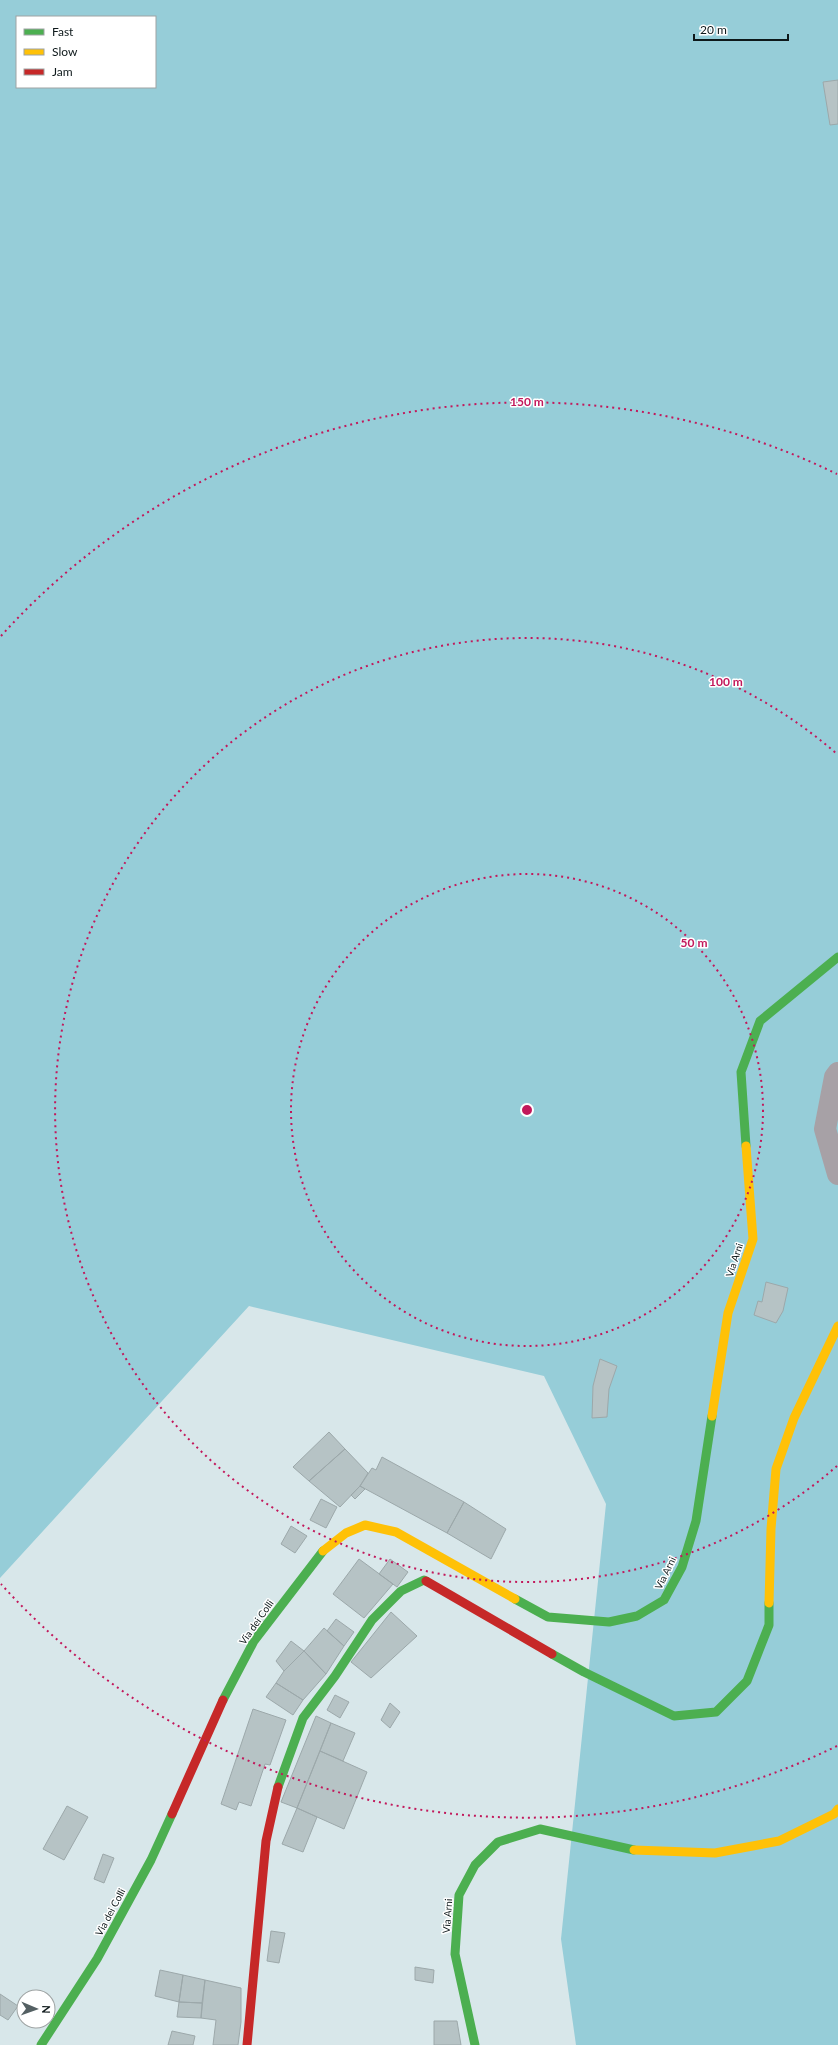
<svg xmlns="http://www.w3.org/2000/svg" width="838" height="2045" font-family="Lato,sans-serif">
  <style>
    .forest { fill: #96cdd8; fill-rule: evenodd }
    .building { fill: #b6c3c5; stroke: #9ca8aa }
    .lines { fill: none; stroke-linecap: round; stroke-linejoin: round }
    .street { stroke: #a7a1a6; stroke-width: 22 }
    .fast { stroke: #4caf50; stroke-width: 9 }
    .slow { stroke: #ffc107; stroke-width: 9 }
    .jam { stroke: #c62828; stroke-width: 9 }
    .ring { fill: none; stroke: #c2185b; stroke-width: 2; stroke-dasharray: 2 4 }
    .labels { text-anchor: middle; stroke-width: 3; stroke-linejoin: round; paint-order: stroke }
    .street-label { font-size: 10px; fill: #0d181a; stroke: #fff }
    .centre { fill: #c2185b; stroke: #fff; stroke-width: 2 }
    .ring-label { font-size: 12px; text-anchor: middle; font-weight: bold; fill: #c2185b; stroke: #fff; stroke-width: 3; stroke-linejoin: round; paint-order: stroke }
  </style>
  <rect width="100%" height="100%" fill="#d8e7ea"/>
  <path class="forest" d="M 0,0 L 838,0 L 838,2045 L 576,2045 L 561,1939 L 606,1504 L 544,1376 L 249,1306 L 0,1578 ZM 17,17 L 155,17 L 155,87 L 17,87 Z"/>
  <path class="building" d="M 838,80 L 838,124 L 830,125 L 823,82 Z
    M 766,1282 L 788,1288 L 783,1311 L 776,1323 L 754,1315 L 758,1301 L 762,1302 Z
    M 600,1359 L 617,1366 L 609,1389 L 607,1417 L 592,1418 L 593,1386 Z
    M 329,1432 L 345,1449 L 309,1481 L 293,1467 Z
    M 345,1449 L 368,1473 L 360,1486 L 340,1507 L 309,1481 Z
    M 382,1457 L 464,1502 L 447,1533 L 360,1486 L 372,1468 L 376,1470 Z
    M 360,1486 L 365,1489 L 355,1499 L 351,1495 Z
    M 321,1499 L 337,1507 L 326,1528 L 310,1520 Z
    M 464,1502 L 506,1529 L 491,1559 L 447,1533 Z
    M 291,1526 L 307,1536 L 295,1553 L 281,1544 Z
    M 359,1559 L 393,1584 L 364,1618 L 333,1594 Z
    M 390,1559 L 408,1572 L 397,1587 L 379,1574 Z
    M 391,1612 L 417,1636 L 371,1678 L 351,1662 Z
    M 336,1619 L 354,1632 L 344,1646 L 327,1631 Z
    M 324,1628 L 344,1646 L 326,1674 L 304,1651 Z
    M 291,1641 L 304,1651 L 284,1671 L 276,1661 Z
    M 304,1651 L 326,1674 L 303,1700 L 276,1683 L 284,1671 Z
    M 276,1683 L 303,1700 L 293,1715 L 266,1697 Z
    M 335,1695 L 349,1702 L 340,1718 L 327,1710 Z
    M 390,1703 L 400,1712 L 390,1728 L 381,1720 Z
    M 253,1709 L 286,1720 L 270,1765 L 265,1764 L 251,1806 L 239,1802 L 236,1810 L 221,1804 Z
    M 316,1716 L 331,1723 L 297,1808 L 281,1802 Z
    M 331,1723 L 355,1733 L 343,1761 L 320,1751 Z
    M 320,1751 L 367,1772 L 344,1829 L 297,1808 Z
    M 67,1806 L 88,1817 L 64,1860 L 43,1849 Z
    M 297,1808 L 317,1817 L 303,1852 L 282,1844 Z
    M 103,1854 L 114,1858 L 104,1883 L 94,1879 Z
    M 271,1931 L 285,1933 L 279,1963 L 267,1961 Z
    M 415,1967 L 434,1970 L 433,1983 L 415,1980 Z
    M 160,1970 L 183,1975 L 179,2002 L 155,1996 Z
    M 183,1975 L 205,1980 L 202,2003 L 179,2002 Z
    M 205,1980 L 241,1988 L 241,2022 L 238,2045 L 213,2045 L 216,2020 L 201,2018 Z
    M 0,1994 L 18,2006 L 8,2020 L 0,2015 Z
    M 179,2002 L 202,2003 L 201,2018 L 177,2017 Z
    M 434,2021 L 457,2021 L 461,2045 L 434,2045 Z
    M 172,2031 L 195,2036 L 193,2045 L 168,2045 Z"/>
  <g class="lines">
    <path class="street" d="M 838,1073 L 835,1077 L 825,1129 L 838,1174"/>
    <path class="fast" d="M 746,1146 L 741,1072 L 760,1021 L 838,957
      M 515,1599 L 548,1617 L 609,1622 L 637,1616 L 664,1600 L 682,1567 L 696,1521 L 712,1416
      M 552,1654 L 584,1672 L 674,1716 L 716,1712 L 747,1681 L 769,1625 L 769,1603
      M 223,1700 L 254,1641 L 323,1551
      M 278,1787 L 303,1718 L 335,1676 L 372,1620 L 401,1591 L 424,1580 L 426,1581
      M 41,2045 L 97,1959 L 151,1860 L 172,1814
      M 475,2045 L 455,1954 L 459,1895 L 475,1865 L 498,1842 L 540,1829 L 634,1850"/>
    <path class="slow" d="M 712,1416 L 728,1313 L 753,1239 L 746,1146
      M 323,1551 L 346,1533 L 365,1525 L 396,1532 L 515,1599
      M 769,1603 L 771,1529 L 776,1469 L 794,1418 L 838,1326
      M 634,1850 L 715,1853 L 779,1841 L 834,1814 L 838,1809"/>
    <path class="jam" d="M 426,1581 L 552,1654
      M 172,1814 L 223,1700
      M 247,2045 L 266,1841 L 278,1787"/>
  </g>
  <g class="ring">
    <circle cx="527" cy="1110" r="236"/>
    <path d="M837 1466A472 472 0 1 1 837 754"/>
    <path d="M837 1746A708 708 0 0 1 1 1584M1 636A708 708 0 0 1 837 474"/>
  </g>
  <g class="labels">
    <g class="street-label">
      <text transform="translate(734 1260) rotate(-72)" y="4">Via Arni</text>
      <text transform="translate(665 1573) rotate(-64)" y="4">Via Arni</text>
      <text transform="translate(256 1622) rotate(-55)" y="4">Via dei Colli</text>
      <text transform="translate(110 1912) rotate(-62)" y="4">Via dei Colli</text>
      <text transform="translate(447 1916) rotate(-86)" y="4">Via Arni</text>
    </g>
  </g>
  <circle cx="527" cy="1110" r="6" class="centre"/>
  <g class="ring-label">
    <text x="527" y="406">150 m</text>
    <text x="726" y="686">100 m</text>
    <text x="694" y="947">50 m</text>
  </g>
  <rect x="16" y="16" width="140" height="72" fill="#ffffff" stroke="#9ea3a3"/>
  <rect x="24" y="29" width="20" height="6" fill="#4caf50" stroke="#9ea3a3"/>
  <text x="52" y="36" font-size="12" fill="#0d181a">Fast</text>
  <rect x="24" y="49" width="20" height="6" fill="#ffc107" stroke="#9ea3a3"/>
  <text x="52" y="56" font-size="12" fill="#0d181a">Slow</text>
  <rect x="24" y="69" width="20" height="6" fill="#c62828" stroke="#9ea3a3"/>
  <text x="52" y="76" font-size="12" fill="#0d181a">Jam</text>
  <g transform="translate(36 2009) rotate(92)"><circle r="19" fill="#ffffff" stroke="#9ea3a3"/>
  <path d="M0-3L7 15L0 10L-7 15Z" fill="#546063"/>
  <text y="-6" font-size="11" font-weight="bold" text-anchor="middle" fill="#0d181a">N</text>
  </g>
  <path d="M694 34v6h94v-6" fill="none" stroke="#0d181a" stroke-width="2"/>
  <text x="700" y="34" font-size="12" fill="#0d181a" stroke="#ffffff" stroke-width="3" paint-order="stroke">20 m</text>
</svg>
